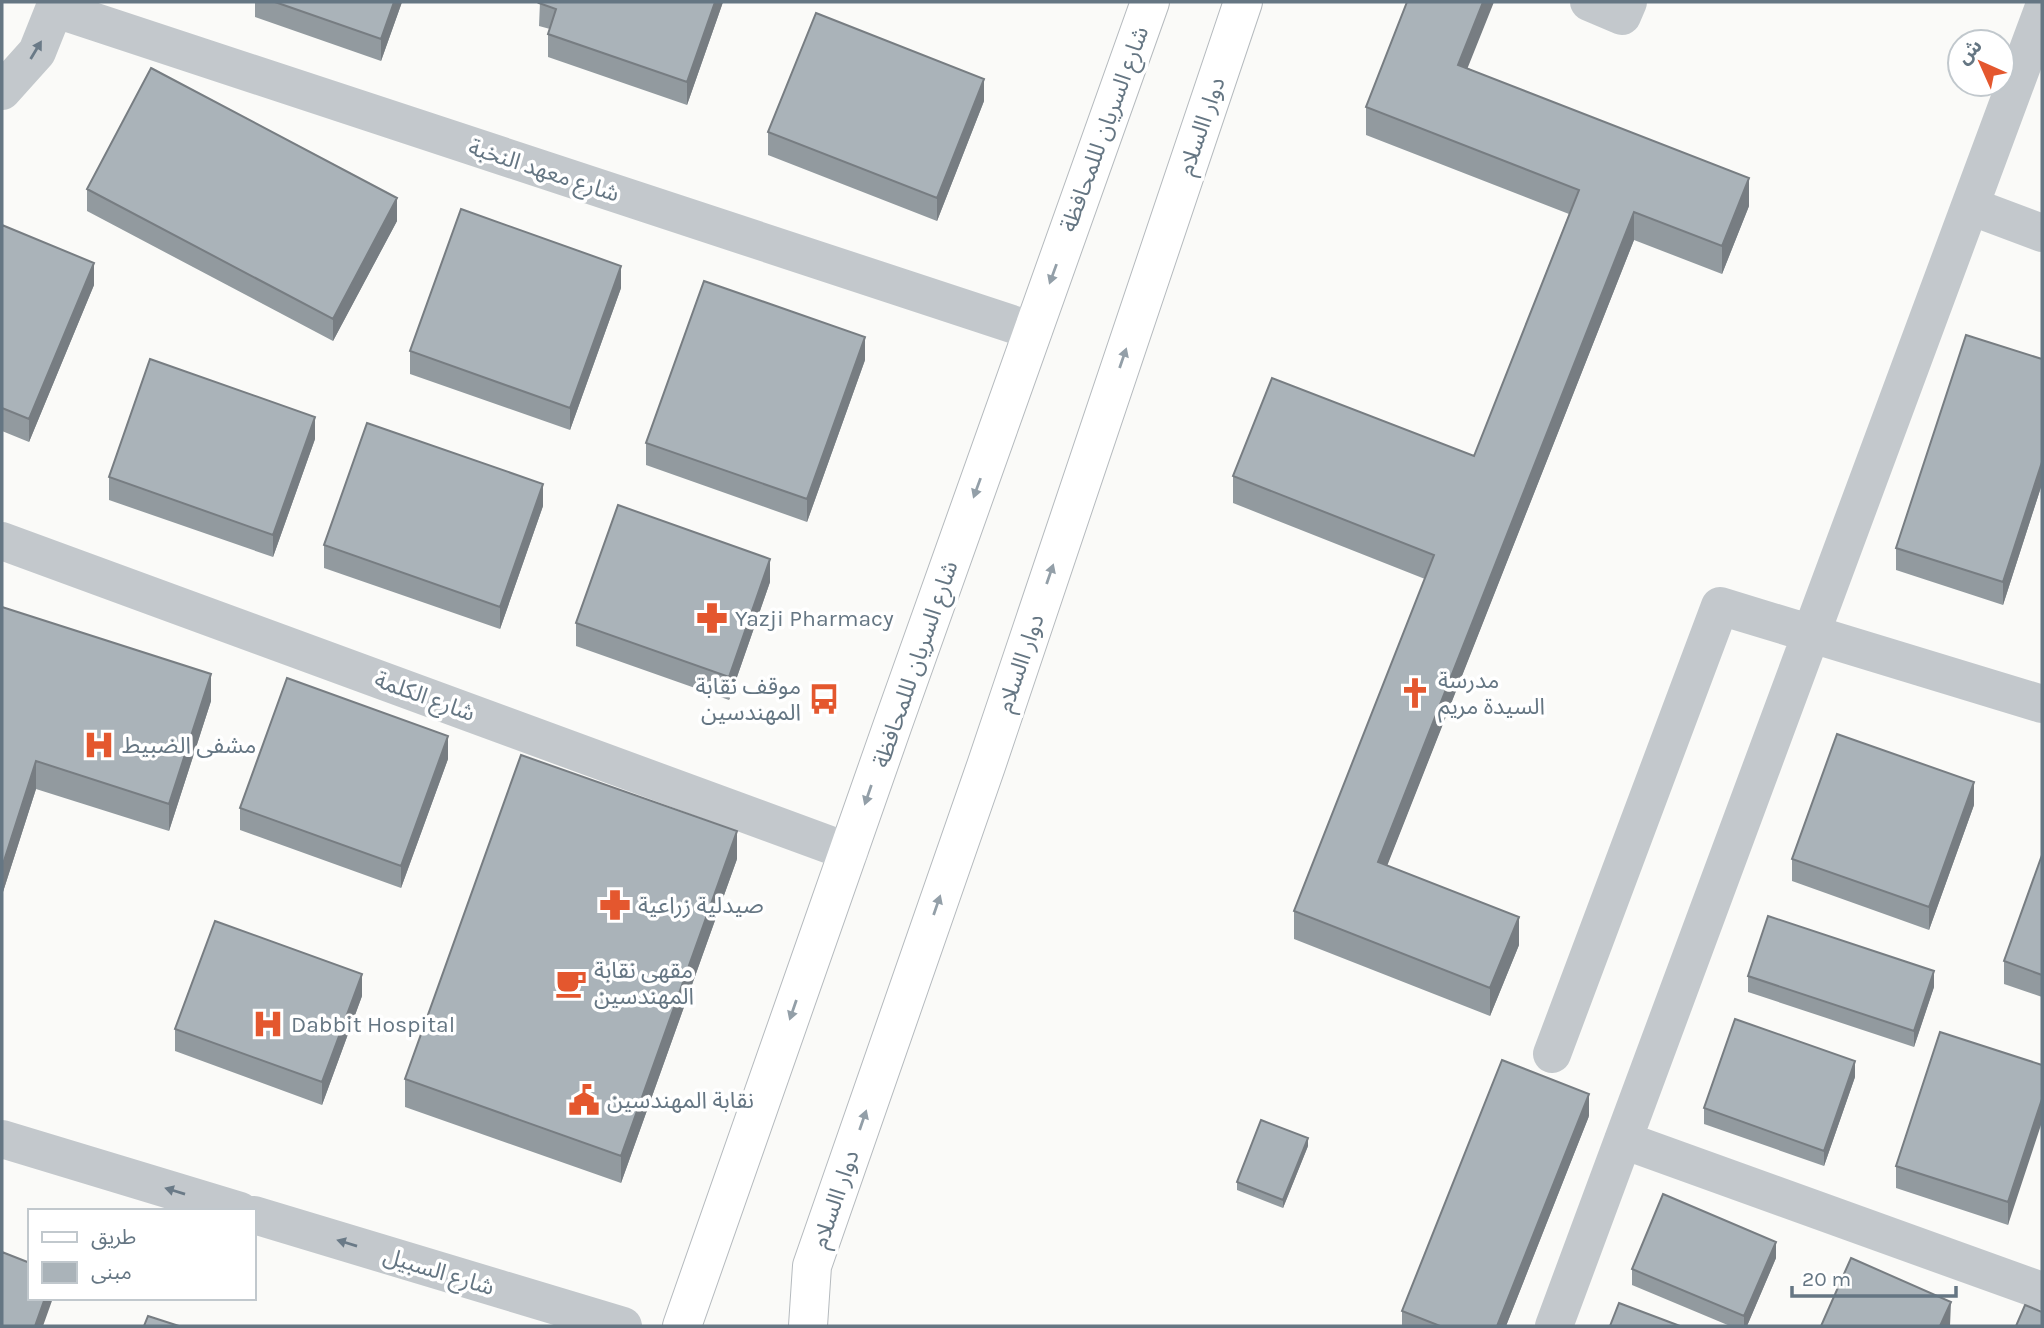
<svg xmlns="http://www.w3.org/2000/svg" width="2044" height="1328" font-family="Karla,'Noto Sans Arabic',sans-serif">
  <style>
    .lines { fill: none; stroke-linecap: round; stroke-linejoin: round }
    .major-casing { stroke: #b5babe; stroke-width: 40 }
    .minor { stroke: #c3c8cc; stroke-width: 38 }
    .major { stroke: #fff; stroke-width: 38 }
    .wall { fill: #929a9f }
    .shaded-wall { fill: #777d82 }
    .building { fill: #aab3b9; stroke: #777d82; stroke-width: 2 }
    .oneway { fill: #6a7a87 }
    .oneway2 { fill: #939fa8 }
    .labels { text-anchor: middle; stroke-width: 7; stroke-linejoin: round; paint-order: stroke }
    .street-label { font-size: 23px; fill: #657683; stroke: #fff }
    .poi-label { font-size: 23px; fill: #657683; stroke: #fff; text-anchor: start }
  </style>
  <rect width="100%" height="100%" fill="#fafaf8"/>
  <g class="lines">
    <defs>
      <path id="major" d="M 682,1326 L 893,724 L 1150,2
        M 808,1326 L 812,1266 L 986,766 L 1243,2"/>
    </defs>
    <use href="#major" class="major-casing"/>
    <path class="minor" d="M 1589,2 L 1622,16 L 1628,2
      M 56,9 L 1033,331
      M 2,91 L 37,52 L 57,2
      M 1970,206 L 2042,233
      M 2,541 L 849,852
      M 1552,1054 L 1720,606 L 2042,704
      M 2,1139 L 240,1211
      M 1623,1140 L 2042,1291
      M 254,1215 L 623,1326
      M 1554,1326 L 2042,12"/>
    <use href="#major" class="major"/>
  </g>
  <path class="wall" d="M 255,2 L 402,2 L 381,61 L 255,17 Z
    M 540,2 L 723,2 L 687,105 L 548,57 L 548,34 L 550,29 L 539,26 Z
    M 1468,68 L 1749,206 L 1722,274 L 1634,240 L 1387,865 L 1519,945 L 1490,1016 L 1294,939 L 1294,911 L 1425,579 L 1233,503 L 1233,476 L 1474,456 L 1569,214 L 1366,135 L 1366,107 Z
    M 984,101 L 937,221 L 768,155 L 768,132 Z
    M 87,189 L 397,221 L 333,341 L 87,211 Z
    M 2,225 L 94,285 L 29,442 L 2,431 Z
    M 621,288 L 570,430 L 410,374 L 410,351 Z
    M 2042,359 L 2042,484 L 2003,605 L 1896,570 L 1896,548 Z
    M 865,360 L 807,522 L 646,465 L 646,443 Z
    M 315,439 L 273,557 L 109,500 L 109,477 Z
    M 543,506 L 500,629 L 324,568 L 324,545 Z
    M 770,582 L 729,700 L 576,646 L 576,623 Z
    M 2,607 L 211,701 L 169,831 L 36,789 L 2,895 Z
    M 448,759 L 401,888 L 240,830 L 240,808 Z
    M 1974,805 L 1929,930 L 1792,881 L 1792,859 Z
    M 2042,855 L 2042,997 L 2004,984 L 2004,961 Z
    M 737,859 L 621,1183 L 405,1107 L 405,1079 Z
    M 1748,976 L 1934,987 L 1914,1047 L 1748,992 Z
    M 362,996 L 322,1105 L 175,1051 L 175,1029 Z
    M 2042,1065 L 2008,1225 L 1896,1188 L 1896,1166 Z
    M 1855,1077 L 1824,1166 L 1704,1124 L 1704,1108 Z
    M 1589,1116 L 1506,1326 L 1402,1326 L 1402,1311 Z
    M 1308,1146 L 1283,1208 L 1237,1190 L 1237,1182 Z
    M 1776,1258 L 1747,1326 L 1730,1326 L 1632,1285 L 1632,1269 Z"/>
  <path class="shaded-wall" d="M 394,2 L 402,2 L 381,61 L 381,39 Z
    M 715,2 L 723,2 L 687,105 L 687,82 Z
    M 1483,2 L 1494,2 L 1458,92 L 1458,65 Z
    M 984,79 L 984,101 L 937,221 L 937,198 Z
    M 1749,178 L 1749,206 L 1722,274 L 1722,246 Z
    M 397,198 L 397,221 L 333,341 L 333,319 Z
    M 1634,212 L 1634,240 L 1378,889 L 1378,862 Z
    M 94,263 L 94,285 L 29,442 L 29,419 Z
    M 621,266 L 621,288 L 570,430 L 570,408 Z
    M 865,337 L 865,360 L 807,522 L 807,499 Z
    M 315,417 L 315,439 L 273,557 L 273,535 Z
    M 2042,462 L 2042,484 L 2003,605 L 2003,582 Z
    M 543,484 L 543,506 L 500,629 L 500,607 Z
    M 770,559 L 770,582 L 729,700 L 729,677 Z
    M 211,674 L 211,701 L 169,831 L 169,804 Z
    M 448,736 L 448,759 L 401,888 L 401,866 Z
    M 36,761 L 36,789 L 2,895 L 2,867 Z
    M 1974,782 L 1974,805 L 1929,930 L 1929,907 Z
    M 737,831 L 737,859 L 621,1183 L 621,1156 Z
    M 1519,917 L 1519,945 L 1490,1016 L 1490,988 Z
    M 1934,971 L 1934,987 L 1914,1047 L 1914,1031 Z
    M 362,974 L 362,996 L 322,1105 L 322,1082 Z
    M 1855,1061 L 1855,1077 L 1824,1166 L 1824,1151 Z
    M 1589,1094 L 1589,1116 L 1506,1326 L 1497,1326 Z
    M 2042,1099 L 2042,1122 L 2008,1225 L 2008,1202 Z
    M 1308,1138 L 1308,1146 L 1283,1208 L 1283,1200 Z
    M 1776,1242 L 1776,1258 L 1747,1326 L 1744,1326 L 1744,1316 Z
    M 45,1298 L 53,1298 L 43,1326 L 35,1326 Z
    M 1951,1302 L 1950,1326 L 1940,1326 Z"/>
  <path class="building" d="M 275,2 L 394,2 L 381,39 Z
    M 540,2 L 715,2 L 687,82 L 548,34 L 556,9 L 539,3 Z
    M 1407,2 L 1483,2 L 1458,65 L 1749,178 L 1722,246 L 1634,212 L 1378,862 L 1519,917 L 1490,988 L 1294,911 L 1434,555 L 1233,476 L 1272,378 L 1474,456 L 1579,190 L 1366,107 Z
    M 816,13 L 984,79 L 937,198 L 768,132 Z
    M 151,68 L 397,198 L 333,319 L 87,189 Z
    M 461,209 L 621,266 L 570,408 L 410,351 Z
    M 2,225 L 94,263 L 29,419 L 2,408 Z
    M 704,281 L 865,337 L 807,499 L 646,443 Z
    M 1966,335 L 2042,359 L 2042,462 L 2003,582 L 1896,548 Z
    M 150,359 L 315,417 L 273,535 L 109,477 Z
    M 367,423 L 543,484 L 500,607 L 324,545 Z
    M 618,505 L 770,559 L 729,677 L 576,623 Z
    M 2,607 L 211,674 L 169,804 L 36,761 L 2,867 Z
    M 287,678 L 448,736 L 401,866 L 240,808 Z
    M 1837,734 L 1974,782 L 1929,907 L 1792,859 Z
    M 521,755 L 737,831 L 621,1156 L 405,1079 Z
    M 2042,855 L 2042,975 L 2004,961 Z
    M 1768,916 L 1934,971 L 1914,1031 L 1748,976 Z
    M 215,921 L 362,974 L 322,1082 L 175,1029 Z
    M 1735,1019 L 1855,1061 L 1824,1151 L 1704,1108 Z
    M 1940,1032 L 2042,1065 L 2042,1099 L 2008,1202 L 1896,1166 Z
    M 1502,1060 L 1589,1094 L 1497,1326 L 1440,1326 L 1402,1311 Z
    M 1261,1120 L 1308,1138 L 1283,1200 L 1237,1182 Z
    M 1663,1194 L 1776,1242 L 1744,1316 L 1632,1269 Z
    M 2,1252 L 30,1263 L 30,1298 L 45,1298 L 35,1326 L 2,1326 Z
    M 1851,1258 L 1951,1302 L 1940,1326 L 1821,1326 Z
    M 1619,1303 L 1680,1326 L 1610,1326 Z
    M 2025,1305 L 2042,1312 L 2042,1326 L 2016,1326 Z
    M 148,1316 L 179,1326 L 144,1326 Z"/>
  <defs><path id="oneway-solid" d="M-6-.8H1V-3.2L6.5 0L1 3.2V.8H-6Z" transform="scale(1.75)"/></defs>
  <g class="oneway">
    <use href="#oneway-solid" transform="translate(36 50) rotate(-59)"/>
    <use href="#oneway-solid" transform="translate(175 1191) rotate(-163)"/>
    <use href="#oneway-solid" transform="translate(347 1243) rotate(-163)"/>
  </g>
  <g class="oneway2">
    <use href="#oneway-solid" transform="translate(1053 274) rotate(110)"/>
    <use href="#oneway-solid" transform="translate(1123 358) rotate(-71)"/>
    <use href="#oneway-solid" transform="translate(977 488) rotate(110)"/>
    <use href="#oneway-solid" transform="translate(1050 574) rotate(-71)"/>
    <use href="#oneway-solid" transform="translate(868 795) rotate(109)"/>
    <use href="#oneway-solid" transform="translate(937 905) rotate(-71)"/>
    <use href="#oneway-solid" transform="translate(793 1010) rotate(109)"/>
    <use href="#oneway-solid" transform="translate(863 1120) rotate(-71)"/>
  </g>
  <defs>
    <symbol id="pharmacy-bare" viewBox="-9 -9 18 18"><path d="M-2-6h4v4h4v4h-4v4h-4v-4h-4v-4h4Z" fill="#e4572e" stroke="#fff" stroke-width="2.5" paint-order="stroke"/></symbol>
    <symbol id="church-bare" viewBox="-9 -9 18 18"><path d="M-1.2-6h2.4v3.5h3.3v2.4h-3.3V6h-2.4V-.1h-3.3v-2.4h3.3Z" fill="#e4572e" stroke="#fff" stroke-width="2.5" paint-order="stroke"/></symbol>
    <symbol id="bus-bare" viewBox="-9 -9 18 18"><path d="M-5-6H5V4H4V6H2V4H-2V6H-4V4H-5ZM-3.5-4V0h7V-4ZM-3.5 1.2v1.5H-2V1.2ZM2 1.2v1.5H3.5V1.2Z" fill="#e4572e" stroke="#fff" stroke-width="2.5" paint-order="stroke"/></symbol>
    <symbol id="hospital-bare" viewBox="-9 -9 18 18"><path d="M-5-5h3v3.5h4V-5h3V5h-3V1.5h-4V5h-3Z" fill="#e4572e" stroke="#fff" stroke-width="2.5" paint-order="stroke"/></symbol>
    <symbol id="cafe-bare" viewBox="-9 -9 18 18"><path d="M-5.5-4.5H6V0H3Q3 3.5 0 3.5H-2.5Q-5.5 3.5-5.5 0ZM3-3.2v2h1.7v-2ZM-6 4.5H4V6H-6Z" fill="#e4572e" stroke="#fff" stroke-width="2.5" paint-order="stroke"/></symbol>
    <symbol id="civic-bare" viewBox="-9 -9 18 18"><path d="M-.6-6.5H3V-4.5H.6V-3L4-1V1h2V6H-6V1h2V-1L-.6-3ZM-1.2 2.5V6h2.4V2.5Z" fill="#e4572e" stroke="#fff" stroke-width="2.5" paint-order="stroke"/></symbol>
  </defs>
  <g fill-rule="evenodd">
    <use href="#pharmacy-bare" x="690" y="596" width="44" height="44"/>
    <use href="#church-bare" x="1393" y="671" width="44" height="44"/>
    <use href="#bus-bare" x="802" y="677" width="44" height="44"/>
    <use href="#hospital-bare" x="77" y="723" width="44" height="44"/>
    <use href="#pharmacy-bare" x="593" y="883" width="44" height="44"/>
    <use href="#cafe-bare" x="549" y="961" width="44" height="44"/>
    <use href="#hospital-bare" x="246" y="1002" width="44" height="44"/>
    <use href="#civic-bare" x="562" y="1078" width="44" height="44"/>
  </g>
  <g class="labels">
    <g class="street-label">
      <text transform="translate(1201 126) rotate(-71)" y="8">دوار االسلام</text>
      <text transform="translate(1104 129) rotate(-70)" y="8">شارع السريان لللمحافظة</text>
      <text transform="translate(544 170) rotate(18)" y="8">شارع معهد النخبة</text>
      <text transform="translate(1020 663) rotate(-71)" y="8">دوار االسلام</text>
      <text transform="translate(915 664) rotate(-71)" y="8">شارع السريان لللمحافظة</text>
      <text transform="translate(425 696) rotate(20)" y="8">شارع الكلمة</text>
      <text transform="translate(835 1199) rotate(-71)" y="8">دوار االسلام</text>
      <text transform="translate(439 1271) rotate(17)" y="8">شارع السبيل</text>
    </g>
    <g class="poi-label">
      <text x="735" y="626">Yazji Pharmacy</text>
      <text x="1438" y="688">مدرسة<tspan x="1438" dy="26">السيدة مريم</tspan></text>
      <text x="801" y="694" text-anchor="end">موقف نقابة<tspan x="801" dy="26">المهندسين</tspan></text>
      <text x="122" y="753">مشفى الضبيط</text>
      <text x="638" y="913">صيدلية زراعية</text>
      <text x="594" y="978">مقهى نقابة<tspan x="594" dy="26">المهندسين</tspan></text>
      <text x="291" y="1032">Dabbit Hospital</text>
      <text x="607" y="1108">نقابة المهندسين</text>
    </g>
  </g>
  <rect width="2044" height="1328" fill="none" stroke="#657683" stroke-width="7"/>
  <rect x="28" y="1209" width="228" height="91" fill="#ffffff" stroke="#c1c8cd" stroke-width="2"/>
  <rect x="42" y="1232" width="35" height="10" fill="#ffffff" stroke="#c1c8cd" stroke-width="2"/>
  <text x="91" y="1244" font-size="21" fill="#657683">طريق</text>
  <rect x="42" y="1262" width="35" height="21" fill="#aab3b9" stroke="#c1c8cd" stroke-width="2"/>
  <text x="91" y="1279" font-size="21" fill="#657683">مبنى</text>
  <g transform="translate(1981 63) rotate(315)"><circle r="33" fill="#ffffff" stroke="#c1c8cd" stroke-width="2"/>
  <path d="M0-5L12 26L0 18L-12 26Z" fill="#e4572e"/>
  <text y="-10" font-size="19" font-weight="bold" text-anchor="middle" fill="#657683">ش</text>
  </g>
  <path d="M1792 1286v10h164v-10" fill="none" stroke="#657683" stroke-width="3.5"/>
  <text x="1802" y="1286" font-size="21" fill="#657683" stroke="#ffffff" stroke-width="5" paint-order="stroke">20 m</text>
</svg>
